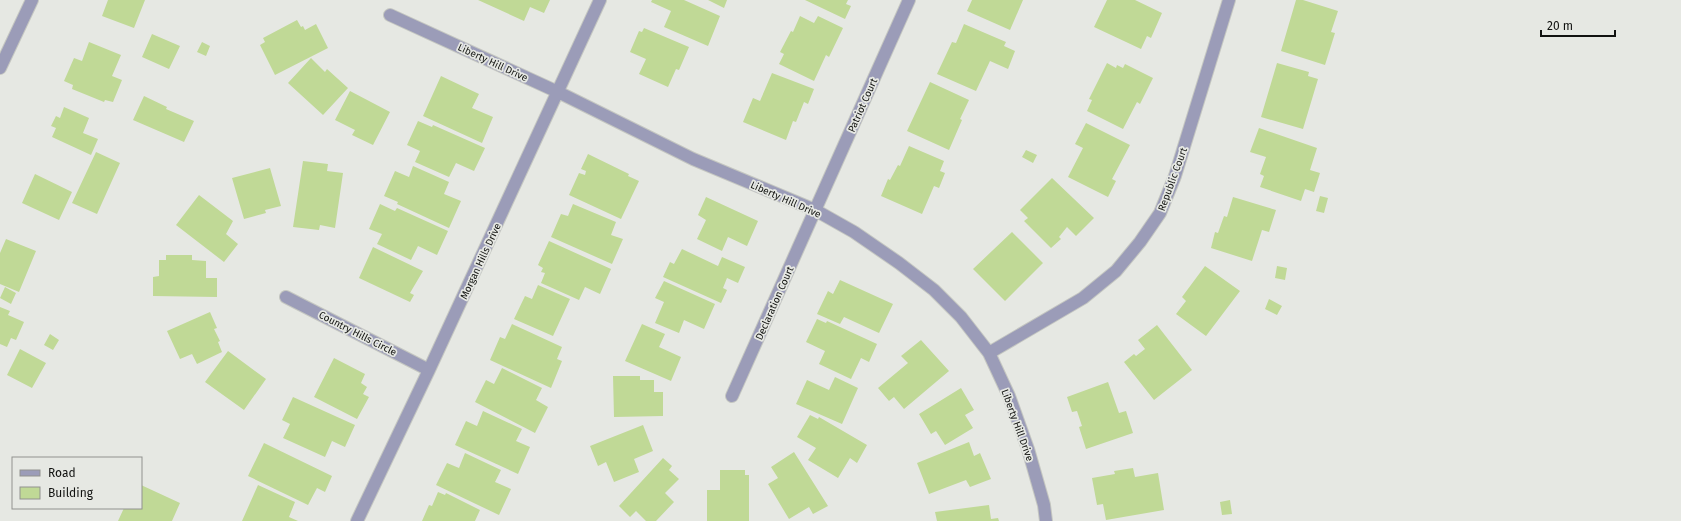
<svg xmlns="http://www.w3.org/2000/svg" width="1681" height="521" font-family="'Fira Sans',sans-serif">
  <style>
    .building { fill: #c0d996 }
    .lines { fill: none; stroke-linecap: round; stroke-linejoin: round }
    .street-casing { stroke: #c4c6c1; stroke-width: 14 }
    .street { stroke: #9b9cb8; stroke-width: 12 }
    .labels { text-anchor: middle; stroke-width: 3.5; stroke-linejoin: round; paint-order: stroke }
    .street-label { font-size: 10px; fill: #111210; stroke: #e6e8e3 }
  </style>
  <rect width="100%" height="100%" fill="#e6e8e3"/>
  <path class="building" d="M 108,0 L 145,0 L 134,28 L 102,16 Z
    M 478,0 L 550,0 L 544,13 L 530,7 L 524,21 Z
    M 652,0 L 684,0 L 720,16 L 708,46 L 664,27 L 671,11 L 651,2 Z
    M 708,0 L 727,0 L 724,8 Z
    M 805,0 L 848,0 L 846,4 L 851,6 L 845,19 Z
    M 972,0 L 1023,0 L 1010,30 L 967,11 Z
    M 1107,0 L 1135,0 L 1162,13 L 1151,38 L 1147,36 L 1141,49 L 1094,27 Z
    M 1296,0 L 1303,0 L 1338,11 L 1331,32 L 1335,33 L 1325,65 L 1281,51 Z
    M 800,16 L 814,23 L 818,16 L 843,28 L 829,57 L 826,55 L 814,81 L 779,64 L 784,54 L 780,52 L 791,31 L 793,32 Z
    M 297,20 L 301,27 L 303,26 L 305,30 L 316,24 L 328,48 L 275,75 L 260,45 L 265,42 L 263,38 Z
    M 964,24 L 1006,42 L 1004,46 L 1015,51 L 1008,69 L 990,61 L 976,91 L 937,74 L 952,42 L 956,43 Z
    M 644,28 L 689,47 L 679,70 L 676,69 L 668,87 L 639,74 L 646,59 L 630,52 L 639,31 L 642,32 Z
    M 152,34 L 180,46 L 169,69 L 142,57 Z
    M 89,42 L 121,55 L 112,76 L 122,80 L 113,102 L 105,100 L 104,102 L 72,89 L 73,85 L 64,81 L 74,58 L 82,61 Z
    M 202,42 L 210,46 L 206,56 L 197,52 Z
    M 311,58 L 325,72 L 327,69 L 348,88 L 323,115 L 288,83 Z
    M 1107,63 L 1116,68 L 1117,65 L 1123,68 L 1125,64 L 1153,78 L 1140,104 L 1137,102 L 1123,129 L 1087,111 L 1092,100 L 1089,99 Z
    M 1277,63 L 1309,72 L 1308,76 L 1318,79 L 1303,129 L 1261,117 Z
    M 772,73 L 814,89 L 808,104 L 804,102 L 796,122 L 793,121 L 786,140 L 743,122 L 753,98 L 760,101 Z
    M 441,76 L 479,94 L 472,108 L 493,117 L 482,143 L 423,116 Z
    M 930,82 L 969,100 L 960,119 L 962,120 L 949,150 L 907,131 Z
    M 350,91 L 390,112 L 373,145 L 352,135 L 355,130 L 335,120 Z
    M 144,96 L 167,107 L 166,109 L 194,121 L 184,142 L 133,120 Z
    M 64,107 L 89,118 L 83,133 L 98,139 L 91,155 L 52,137 L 56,128 L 51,126 L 56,116 L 60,118 Z
    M 418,121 L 432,127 L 433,125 L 485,148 L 474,171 L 456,163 L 449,177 L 415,162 L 420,151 L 407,145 Z
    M 1086,123 L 1130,145 L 1112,179 L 1116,181 L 1108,197 L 1068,177 L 1083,148 L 1075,144 Z
    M 1259,128 L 1317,148 L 1310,170 L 1320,173 L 1314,192 L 1305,189 L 1301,201 L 1260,187 L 1264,176 L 1260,174 L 1266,157 L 1250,152 Z
    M 909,146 L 944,161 L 940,171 L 945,173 L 939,188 L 934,186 L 922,214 L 881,196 L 888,179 L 890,180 L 898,165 L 900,166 Z
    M 1026,150 L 1037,155 L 1033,163 L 1022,157 Z
    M 96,152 L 120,163 L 97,214 L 72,203 Z
    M 588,154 L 629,174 L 628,176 L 639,181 L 621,219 L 569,195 L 579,173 L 585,175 L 586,171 L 581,169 Z
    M 303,161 L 328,164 L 327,171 L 343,173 L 335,228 L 320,225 L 319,230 L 293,227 Z
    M 413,166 L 449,182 L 444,194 L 461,201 L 449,228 L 397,204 L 398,202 L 384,196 L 395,171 L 409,177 Z
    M 270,168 L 281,206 L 265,210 L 266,213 L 244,219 L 232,178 Z
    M 35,174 L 72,192 L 59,220 L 22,203 Z
    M 1052,178 L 1094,218 L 1076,236 L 1067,227 L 1059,237 L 1061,239 L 1051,248 L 1024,221 L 1028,218 L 1020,210 Z
    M 199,195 L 233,221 L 226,234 L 238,244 L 224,262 L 176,225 Z
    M 1320,196 L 1328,198 L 1324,213 L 1316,211 Z
    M 706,197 L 758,221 L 747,246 L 728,237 L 722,251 L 697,239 L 706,220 L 698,215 Z
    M 1233,197 L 1276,210 L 1269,232 L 1262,230 L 1252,261 L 1211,248 L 1215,232 L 1218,233 L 1224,216 L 1227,217 Z
    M 380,204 L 395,211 L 397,208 L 448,231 L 437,255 L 418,246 L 411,260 L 377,244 L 382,234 L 369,229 Z
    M 573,204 L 616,222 L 611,235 L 623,239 L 612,264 L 551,237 L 561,214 L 568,216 Z
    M 1012,232 L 1043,263 L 1005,301 L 973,269 Z
    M 6,239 L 36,251 L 19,292 L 0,284 L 0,253 Z
    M 549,241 L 611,269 L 600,294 L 585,287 L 579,300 L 541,283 L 545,273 L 541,272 L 543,268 L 538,265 Z
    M 373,247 L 423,271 L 410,293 L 414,295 L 410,302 L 359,278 Z
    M 682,249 L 718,266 L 722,257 L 745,267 L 738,283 L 727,278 L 723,288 L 727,290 L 721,303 L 663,277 L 670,262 L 674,264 Z
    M 166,255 L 192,255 L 192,260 L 206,261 L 206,278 L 217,278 L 217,297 L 153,296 L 153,277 L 159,276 L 159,260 L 166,260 Z
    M 1205,266 L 1240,291 L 1206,336 L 1176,314 L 1186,301 L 1182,297 Z
    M 1277,266 L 1287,268 L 1285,280 L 1275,278 Z
    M 840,280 L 893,304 L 879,333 L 844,317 L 840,324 L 817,314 L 828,291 L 833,294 Z
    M 664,281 L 715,304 L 704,329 L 684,320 L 679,333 L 655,323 L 664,302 L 655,298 Z
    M 538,285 L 570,299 L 553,336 L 514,319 L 525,296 L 532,299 Z
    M 5,287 L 16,293 L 11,304 L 0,298 Z
    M 1269,299 L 1282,306 L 1277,315 L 1265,309 Z
    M 0,307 L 10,311 L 8,315 L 24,322 L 16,340 L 11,338 L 7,347 L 0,344 Z
    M 210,312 L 217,328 L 214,329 L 220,341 L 218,342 L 222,352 L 197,364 L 192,354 L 180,359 L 167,331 Z
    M 817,319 L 826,323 L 827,321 L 877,344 L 869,362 L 861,358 L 851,379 L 819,364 L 825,351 L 806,342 Z
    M 512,324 L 562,347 L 557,359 L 562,361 L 551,388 L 490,360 L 500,337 L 505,339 Z
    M 642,324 L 665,334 L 659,347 L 681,357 L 671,381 L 625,361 Z
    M 1157,325 L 1192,370 L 1154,400 L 1124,362 L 1134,354 L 1136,356 L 1145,349 L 1138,340 Z
    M 50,334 L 59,340 L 53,350 L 44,345 Z
    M 921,340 L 949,371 L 904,409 L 894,397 L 889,401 L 878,388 L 908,363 L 901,356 Z
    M 20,349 L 46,363 L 32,388 L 7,375 Z
    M 228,351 L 266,379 L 244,410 L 205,382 Z
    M 334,358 L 365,374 L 361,383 L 367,387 L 363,394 L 369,397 L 357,419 L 314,397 Z
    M 502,368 L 542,388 L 536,400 L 548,407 L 535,433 L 475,402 L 486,380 L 494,384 Z
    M 613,376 L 640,376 L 640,380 L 654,380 L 654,392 L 663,392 L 663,416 L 614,417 Z
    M 835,377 L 858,388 L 842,424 L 796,404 L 807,380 L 829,390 Z
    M 1108,382 L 1119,413 L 1126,411 L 1133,433 L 1086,449 L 1079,427 L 1082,426 L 1077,411 L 1072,412 L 1067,397 Z
    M 961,388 L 974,410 L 965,415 L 973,428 L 945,445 L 936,431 L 931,434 L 919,414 Z
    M 293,397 L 355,425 L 345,447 L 332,441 L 325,457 L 283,438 L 290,424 L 282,420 Z
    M 483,411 L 522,429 L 516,441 L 530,447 L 518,474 L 455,445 L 466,421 L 477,426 Z
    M 810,415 L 818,419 L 819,417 L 867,445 L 857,463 L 850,458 L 838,478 L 808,460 L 816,448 L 797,437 Z
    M 643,425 L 653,451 L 634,459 L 639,472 L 614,482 L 606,462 L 598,466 L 590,446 Z
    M 969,442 L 974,456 L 980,453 L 991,479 L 970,487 L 966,480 L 929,494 L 917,463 Z
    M 264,443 L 332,476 L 325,492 L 317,488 L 308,505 L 248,476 Z
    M 794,452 L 828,506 L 813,514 L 809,507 L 789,519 L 768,484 L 778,478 L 771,467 Z
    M 465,453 L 501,470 L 495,482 L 511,489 L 499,515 L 436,485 L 447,463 L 459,468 Z
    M 663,458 L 672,466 L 669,470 L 679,479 L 665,493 L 674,502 L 656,521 L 646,521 L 636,511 L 630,517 L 619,506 Z
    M 1133,468 L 1135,477 L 1158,473 L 1164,510 L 1106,520 L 1103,504 L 1097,505 L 1092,478 L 1115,474 L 1114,471 Z
    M 720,470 L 745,470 L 745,475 L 749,475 L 749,521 L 707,521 L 707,490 L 720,490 Z
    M 141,485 L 180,503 L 172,521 L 118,521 L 124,508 L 141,508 Z
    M 258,485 L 295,502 L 289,517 L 298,521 L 242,521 Z
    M 438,492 L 445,495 L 446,493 L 480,510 L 475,521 L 422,521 L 429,505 L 432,506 Z
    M 1230,500 L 1232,514 L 1222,515 L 1220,502 Z
    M 989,505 L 991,519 L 998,518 L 999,521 L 937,521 L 935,512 Z"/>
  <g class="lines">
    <defs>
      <path id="street" d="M 390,15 L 558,92 L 693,159 L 815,210 L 854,232 L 899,263 L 934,290 L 961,317 L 989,353 L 1009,396 L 1028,449 L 1044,505 L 1046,521
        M 0,68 L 32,0
        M 286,297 L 429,370
        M 989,353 L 1083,298 L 1116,271 L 1140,242 L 1160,213 L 1175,176 L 1229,0
        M 732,396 L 909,0
        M 357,521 L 429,370 L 600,0"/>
    </defs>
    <use href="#street" class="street-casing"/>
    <use href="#street" class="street"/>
  </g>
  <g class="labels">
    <g class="street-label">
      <text transform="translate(493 62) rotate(25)" y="4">Liberty Hill Drive</text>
      <text transform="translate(862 105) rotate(-66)" y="4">Patriot Court</text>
      <text transform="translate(1172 179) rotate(-70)" y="4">Republic Court</text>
      <text transform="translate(786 199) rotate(24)" y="4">Liberty Hill Drive</text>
      <text transform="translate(480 261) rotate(-65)" y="4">Morgan Hills Drive</text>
      <text transform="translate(774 303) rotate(-66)" y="4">Declaration Court</text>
      <text transform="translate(358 333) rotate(27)" y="4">Country Hills Circle</text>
      <text transform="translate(1018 425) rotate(70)" y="4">Liberty Hill Drive</text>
    </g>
  </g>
  <rect x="12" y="457" width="130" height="52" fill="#e6e8e3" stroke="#91928f"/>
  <rect x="20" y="470" width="20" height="6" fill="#9b9cb8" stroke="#91928f"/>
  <text x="48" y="477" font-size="12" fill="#111210">Road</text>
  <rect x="20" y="487" width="20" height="12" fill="#c0d996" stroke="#91928f"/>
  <text x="48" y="497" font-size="12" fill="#111210">Building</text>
  <path d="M1541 30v6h74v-6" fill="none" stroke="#111210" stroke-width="2"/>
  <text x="1547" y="30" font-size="12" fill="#111210" stroke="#e6e8e3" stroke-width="3" paint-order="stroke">20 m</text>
</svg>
